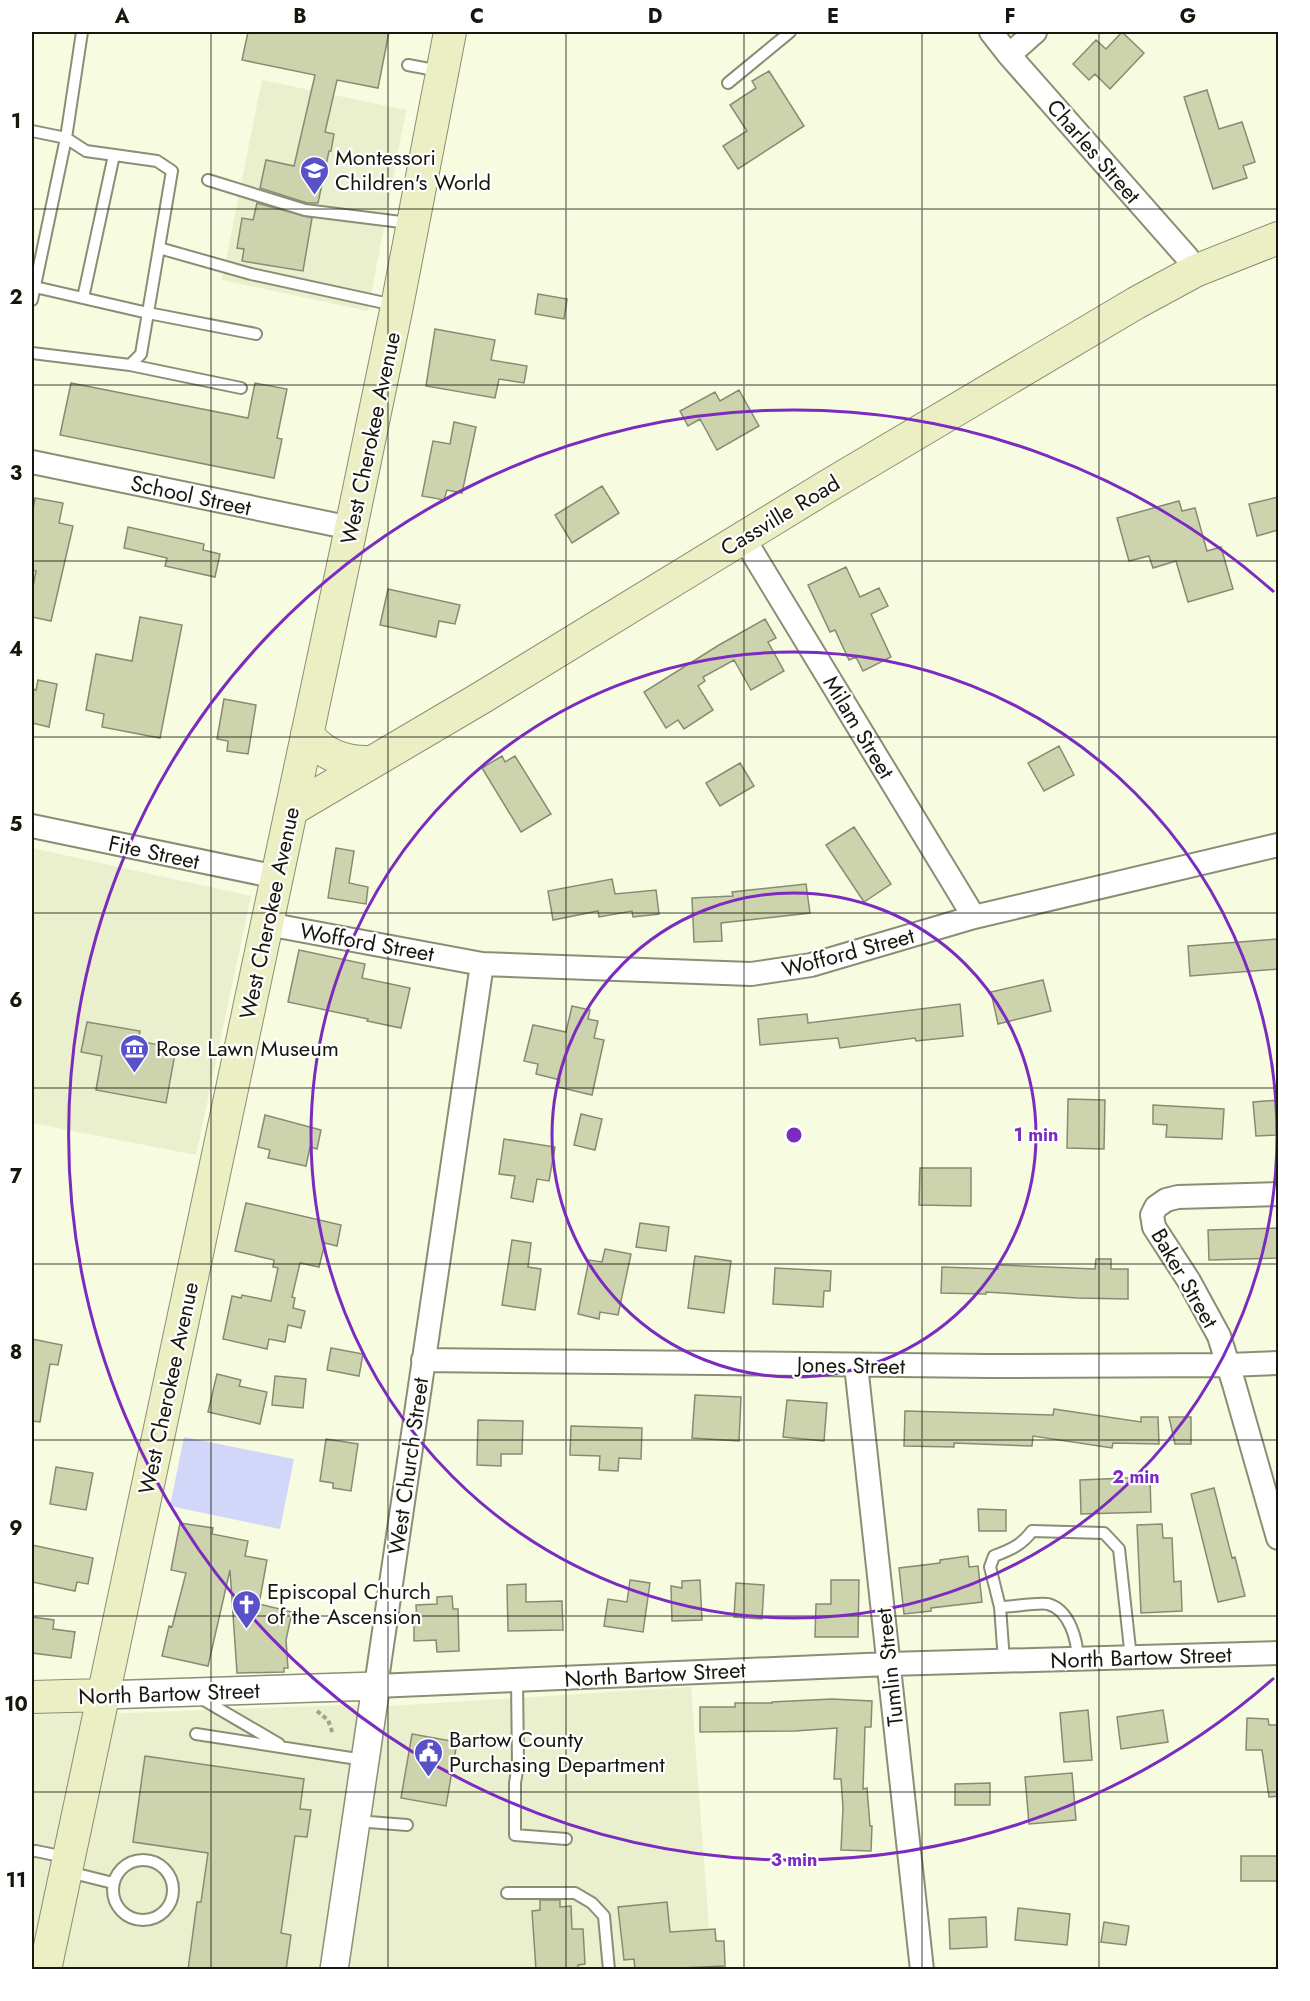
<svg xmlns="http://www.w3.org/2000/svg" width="1310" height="2001" font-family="Jost,sans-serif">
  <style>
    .built { fill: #eaefcd }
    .green { fill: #d2d6f8 }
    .building { fill: #cdd3ac; stroke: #888b73; stroke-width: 1.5 }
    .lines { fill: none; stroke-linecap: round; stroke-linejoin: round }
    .service-casing { stroke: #8a8e75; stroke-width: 14 }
    .minor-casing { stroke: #8a8e75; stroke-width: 26 }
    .tertiary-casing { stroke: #8a8e75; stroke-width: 30 }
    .secondary-casing { stroke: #8a8e75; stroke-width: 34 }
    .path { stroke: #a0a38f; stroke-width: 4; stroke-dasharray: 4.5 3; stroke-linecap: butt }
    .service { stroke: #fff; stroke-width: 10 }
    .minor { stroke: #fff; stroke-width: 22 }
    .tertiary { stroke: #fff; stroke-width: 27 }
    .secondary { stroke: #ecefc4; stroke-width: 32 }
    .grid { fill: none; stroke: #16170d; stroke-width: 1.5; stroke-opacity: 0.55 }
    .ring { fill: none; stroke: #7b2cbf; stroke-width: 3 }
    .labels { text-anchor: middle; stroke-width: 4.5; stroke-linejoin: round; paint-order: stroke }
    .street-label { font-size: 22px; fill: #16170d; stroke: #fff }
    .poi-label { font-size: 22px; fill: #16170d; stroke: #fff; text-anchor: start }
    .centre { fill: #7b2cbf; stroke: #fff; stroke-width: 3 }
    .ring-label { font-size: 18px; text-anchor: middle; font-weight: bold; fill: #7b2cbf; stroke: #fff; stroke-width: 4.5; stroke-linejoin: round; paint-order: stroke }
    .neatline { fill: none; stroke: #16170d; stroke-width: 2 }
    .grid-label { font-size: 20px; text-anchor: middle; font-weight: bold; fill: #16170d }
  </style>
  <rect width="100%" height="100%" fill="#f7fbe0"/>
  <path class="built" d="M 262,80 L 406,110 L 368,311 L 222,280 Z
    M 32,848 L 251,896 L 196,1155 L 32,1123 Z
    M 691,1687 L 712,1969 L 32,1969 L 32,1711 L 125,1713 L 346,1705 L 389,1706 Z"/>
  <path class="green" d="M 184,1437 L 294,1459 L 280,1529 L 170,1506 Z"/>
  <path class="building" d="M 248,32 L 389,32 L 378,88 L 337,80 L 325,132 L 334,134 L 331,151 L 329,151 L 318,203 L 307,203 L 260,188 L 266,160 L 294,166 L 315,75 L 242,60 Z
    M 1122,32 L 1144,53 L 1110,89 L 1095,74 L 1089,80 L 1073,64 L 1096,40 L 1106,49 Z
    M 769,71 L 804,126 L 738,169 L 723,146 L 747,131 L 730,105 L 756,88 L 752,81 Z
    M 1207,90 L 1219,129 L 1242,122 L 1255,162 L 1243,166 L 1247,178 L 1213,189 L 1184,97 Z
    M 257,203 L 312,218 L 303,271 L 242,261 L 244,249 L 237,248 L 242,218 L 253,220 Z
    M 538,294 L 567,299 L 564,319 L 535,314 Z
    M 435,329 L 495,340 L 491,360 L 527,366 L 524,383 L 499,379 L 495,398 L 426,386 Z
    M 71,383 L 248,418 L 255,383 L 287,389 L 277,438 L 282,439 L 274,478 L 60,435 Z
    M 739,390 L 759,426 L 717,450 L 700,419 L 688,426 L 680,411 L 715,392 L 720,401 Z
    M 454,422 L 476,427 L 462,493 L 447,490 L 444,500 L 422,496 L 433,441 L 450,444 Z
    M 602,486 L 619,513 L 572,543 L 555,515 Z
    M 1278,497 L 1278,530 L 1257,536 L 1249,504 Z
    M 35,498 L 63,503 L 59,523 L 73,526 L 51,621 L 32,617 L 32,592 L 36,571 L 32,570 L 32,515 Z
    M 1179,501 L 1182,511 L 1195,508 L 1207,551 L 1221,547 L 1233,589 L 1188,602 L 1176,561 L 1153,568 L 1149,556 L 1129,561 L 1117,518 Z
    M 128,527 L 204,544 L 203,550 L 220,554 L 215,577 L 165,566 L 167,558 L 124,548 Z
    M 846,567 L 860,597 L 879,588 L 888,606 L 871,614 L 891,657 L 863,671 L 856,657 L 849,660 L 835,630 L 830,632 L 808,585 Z
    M 388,589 L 460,605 L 455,624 L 439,621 L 436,637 L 380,625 Z
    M 140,617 L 182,625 L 160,738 L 102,727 L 104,714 L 86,710 L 96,654 L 132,661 Z
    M 765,619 L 776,638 L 768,642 L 784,671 L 751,690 L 734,660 L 703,677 L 705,681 L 698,686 L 713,710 L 684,729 L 678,720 L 666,728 L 644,692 L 719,645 Z
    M 38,680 L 57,684 L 49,727 L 32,723 L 32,689 L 36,690 Z
    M 224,699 L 256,705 L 248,754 L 227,751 L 228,741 L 217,739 Z
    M 1059,746 L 1074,775 L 1044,791 L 1028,763 Z
    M 502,756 L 505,762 L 515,756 L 551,814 L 521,832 L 482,768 Z
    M 740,763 L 754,786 L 720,806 L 706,783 Z
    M 854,827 L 891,884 L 864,902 L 826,845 Z
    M 336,848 L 354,851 L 349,883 L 368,887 L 366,904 L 328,898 Z
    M 612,879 L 615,894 L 656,890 L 659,914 L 633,917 L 632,911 L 599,917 L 598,911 L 553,920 L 548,891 Z
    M 806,884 L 810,913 L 721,923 L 722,941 L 694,942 L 692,898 L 733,896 L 732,892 Z
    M 1278,939 L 1278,969 L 1190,976 L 1188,946 Z
    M 299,950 L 365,964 L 362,978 L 410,988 L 401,1028 L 367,1021 L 368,1019 L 288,1002 Z
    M 1043,980 L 1051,1011 L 998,1024 L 991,992 Z
    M 960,1004 L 963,1036 L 916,1041 L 915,1038 L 840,1048 L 838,1038 L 760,1045 L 758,1019 L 807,1014 L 808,1023 Z
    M 572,1006 L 590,1010 L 588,1019 L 598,1021 L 594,1038 L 604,1040 L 592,1095 L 558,1087 L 560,1080 L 536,1074 L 538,1064 L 524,1061 L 533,1025 L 566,1032 Z
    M 87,1022 L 140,1031 L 138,1041 L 176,1048 L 166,1103 L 96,1090 L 102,1056 L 81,1052 Z
    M 1068,1099 L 1105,1100 L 1104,1149 L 1067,1148 Z
    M 1278,1100 L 1278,1135 L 1256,1136 L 1253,1102 Z
    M 1153,1105 L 1224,1109 L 1222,1139 L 1166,1137 L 1167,1125 L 1153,1124 Z
    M 581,1114 L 602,1119 L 595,1150 L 574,1145 Z
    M 265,1115 L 321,1130 L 317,1149 L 310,1147 L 306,1166 L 268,1158 L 270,1150 L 258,1147 Z
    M 504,1139 L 555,1147 L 549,1181 L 537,1179 L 533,1202 L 511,1198 L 515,1176 L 499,1174 Z
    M 920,1168 L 971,1168 L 971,1206 L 919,1205 Z
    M 246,1203 L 341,1225 L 337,1246 L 325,1243 L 319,1267 L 300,1263 L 292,1297 L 295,1298 L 293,1308 L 305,1311 L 301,1328 L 288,1325 L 285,1342 L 269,1339 L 267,1349 L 223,1339 L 232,1296 L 241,1298 L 242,1295 L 271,1301 L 278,1268 L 273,1267 L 274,1260 L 235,1251 Z
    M 640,1223 L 669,1227 L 666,1251 L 636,1247 Z
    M 1278,1228 L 1278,1258 L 1209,1260 L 1208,1230 Z
    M 512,1240 L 531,1243 L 528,1267 L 541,1269 L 535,1310 L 502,1305 Z
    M 605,1249 L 631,1254 L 618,1315 L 600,1312 L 599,1319 L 578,1314 L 589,1260 L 602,1262 Z
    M 695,1256 L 731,1261 L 724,1313 L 688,1308 Z
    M 1096,1259 L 1111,1259 L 1111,1269 L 1128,1269 L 1128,1299 L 1077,1298 L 986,1292 L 986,1294 L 941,1293 L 942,1267 L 998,1269 L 998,1265 L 1095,1269 Z
    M 775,1268 L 831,1271 L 830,1291 L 824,1291 L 823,1307 L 773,1304 Z
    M 32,1339 L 62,1345 L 58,1365 L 50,1364 L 40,1422 L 32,1421 Z
    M 331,1348 L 363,1354 L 359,1376 L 327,1370 Z
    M 217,1374 L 241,1380 L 239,1386 L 267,1392 L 260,1424 L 208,1412 Z
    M 275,1376 L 306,1379 L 303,1408 L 272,1405 Z
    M 695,1395 L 741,1397 L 739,1441 L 692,1438 Z
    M 787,1400 L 827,1403 L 824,1441 L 783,1437 Z
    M 1054,1409 L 1141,1422 L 1141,1417 L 1158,1417 L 1159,1444 L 1113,1443 L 1112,1448 L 1033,1436 L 1032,1446 L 954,1443 L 954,1447 L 904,1446 L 905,1411 L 1053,1415 Z
    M 1169,1417 L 1191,1417 L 1191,1444 L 1175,1444 Z
    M 478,1420 L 523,1421 L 522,1454 L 501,1454 L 501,1466 L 477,1465 Z
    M 571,1426 L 642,1428 L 641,1459 L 619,1458 L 618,1471 L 599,1470 L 600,1456 L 570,1455 Z
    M 326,1439 L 358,1444 L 351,1491 L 333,1488 L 333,1483 L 320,1481 Z
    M 56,1467 L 93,1473 L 86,1510 L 50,1504 Z
    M 1150,1477 L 1151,1512 L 1081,1514 L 1080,1480 Z
    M 1214,1488 L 1232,1558 L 1235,1557 L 1245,1596 L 1218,1602 L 1191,1494 Z
    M 978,1509 L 1006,1510 L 1006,1531 L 979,1531 Z
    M 180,1523 L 213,1528 L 212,1534 L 248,1541 L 245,1556 L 267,1560 L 259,1604 L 292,1612 L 286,1640 L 288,1668 L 284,1668 L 284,1672 L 237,1673 L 230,1570 L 208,1666 L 162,1656 L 169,1626 L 172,1627 L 186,1573 L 171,1570 Z
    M 1162,1524 L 1163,1538 L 1172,1538 L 1174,1582 L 1181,1581 L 1182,1611 L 1141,1613 L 1137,1525 Z
    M 32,1545 L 93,1558 L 88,1584 L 77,1582 L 75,1591 L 32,1582 Z
    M 968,1556 L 969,1567 L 978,1566 L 982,1602 L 931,1608 L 931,1611 L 904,1614 L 899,1568 L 940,1563 L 940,1560 Z
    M 630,1580 L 650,1583 L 643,1632 L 604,1626 L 608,1599 L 627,1602 Z
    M 700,1580 L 702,1620 L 672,1621 L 671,1586 L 682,1588 L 682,1581 Z
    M 831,1580 L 859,1580 L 858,1637 L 815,1637 L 816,1604 L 831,1604 Z
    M 736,1583 L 764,1585 L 762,1619 L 734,1617 Z
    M 526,1584 L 526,1602 L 562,1601 L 563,1630 L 508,1631 L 507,1585 Z
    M 452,1596 L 453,1609 L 458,1609 L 459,1651 L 437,1652 L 436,1640 L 414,1641 L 414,1623 L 417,1623 L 416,1605 L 437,1604 L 437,1597 Z
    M 32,1617 L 54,1620 L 53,1629 L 75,1632 L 71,1658 L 32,1653 Z
    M 832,1699 L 872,1701 L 871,1727 L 865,1727 L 863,1789 L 867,1788 L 870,1826 L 872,1826 L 871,1851 L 841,1850 L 843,1808 L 841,1779 L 834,1779 L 837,1728 L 795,1731 L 700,1732 L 700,1707 L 735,1707 L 735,1703 L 772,1703 L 772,1702 Z
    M 1088,1710 L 1092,1760 L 1064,1762 L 1060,1713 Z
    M 1163,1710 L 1168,1742 L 1121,1749 L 1117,1717 Z
    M 1247,1718 L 1268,1719 L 1269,1725 L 1278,1725 L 1278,1796 L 1269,1797 L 1262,1750 L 1246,1750 Z
    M 412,1734 L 457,1742 L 446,1806 L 401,1798 Z
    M 145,1756 L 304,1779 L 300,1809 L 311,1810 L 307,1837 L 295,1836 L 281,1933 L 291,1935 L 286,1970 L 188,1970 L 197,1902 L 201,1902 L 208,1853 L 133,1842 Z
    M 1072,1773 L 1076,1820 L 1029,1824 L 1025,1777 Z
    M 990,1783 L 990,1805 L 955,1805 L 955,1784 Z
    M 1241,1856 L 1278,1856 L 1278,1881 L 1241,1881 Z
    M 540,1900 L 560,1900 L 560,1907 L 571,1906 L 572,1929 L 583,1929 L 585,1964 L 578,1965 L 578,1970 L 536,1970 L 532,1911 L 540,1910 Z
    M 667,1902 L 670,1932 L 715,1929 L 716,1941 L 724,1941 L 725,1966 L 635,1970 L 634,1959 L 624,1960 L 618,1907 Z
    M 1018,1908 L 1070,1914 L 1067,1945 L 1015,1940 Z
    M 986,1917 L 987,1947 L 950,1949 L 949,1919 Z
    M 1104,1922 L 1129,1926 L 1126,1945 L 1101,1942 Z"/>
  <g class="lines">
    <defs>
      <path id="service" d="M 408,65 L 440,71
        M 728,83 L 790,32
        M 32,131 L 66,138 L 86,151 L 157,161 L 172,171 L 141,354 L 130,365 L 32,353
        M 208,180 L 305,210 L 409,223
        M 159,248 L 251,274 L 394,305
        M 35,287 L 148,313 L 256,334
        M 83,298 L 114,155
        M 32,300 L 66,138 L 82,32
        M 130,365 L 241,388
        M 1000,1607 L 1004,1661
        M 1078,1659 C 1077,1640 1070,1610 1048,1604 C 1039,1602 1011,1607 1000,1607 L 990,1567 L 994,1556 C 1010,1550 1022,1545 1032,1531 L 1104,1533 L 1119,1549 L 1131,1658
        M 517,1680 L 518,1764 L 515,1783 L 515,1835 L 566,1839
        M 202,1699 L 279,1744
        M 196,1734 L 364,1760
        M 356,1821 L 407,1825
        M 36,1851 L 65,1857
        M113 1890a30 30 0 1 1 60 0a30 30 0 1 1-60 0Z
        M 69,1872 L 113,1883
        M 507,1893 L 575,1893 L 592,1903 L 604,1916 L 609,1970"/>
      <path id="minor" d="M 991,32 L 1009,55 L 1187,257 L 1195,271
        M 1009,55 L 1035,32
        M 32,462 L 351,528
        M 743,537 L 974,917
        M 32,826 L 277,877
        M 267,924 L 482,964 L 751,974 L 811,965 L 974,917 L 1278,845
        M 482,964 L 376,1686 L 889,1664 L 1278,1653
        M 1278,1194 L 1178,1197 L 1166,1200 L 1156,1207 L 1152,1215 L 1154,1227 L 1189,1281 L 1219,1336 L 1234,1384 L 1278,1538
        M 423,1360 L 989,1366 L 1229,1365 L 1278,1363
        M 856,1365 L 922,1970"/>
      <path id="tertiary" d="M 103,1695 L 376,1686 L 334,1970"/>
      <path id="secondary" d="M 307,734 C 323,755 345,763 371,762
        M 291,810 L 481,698 L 826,487 L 1136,303 L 1195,271 L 1278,238
        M 32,1697 L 103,1695
        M 45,1970 L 351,528 L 397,306 L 450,32"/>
    </defs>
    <use href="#service" class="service-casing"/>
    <use href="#minor" class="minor-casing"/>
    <use href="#tertiary" class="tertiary-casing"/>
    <use href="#secondary" class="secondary-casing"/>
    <path class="path" d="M 317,1711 L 328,1720 L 333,1734"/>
    <use href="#service" class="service"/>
    <use href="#minor" class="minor"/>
    <use href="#tertiary" class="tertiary"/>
    <use href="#secondary" class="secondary"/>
  </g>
  <path class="grid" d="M 211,32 L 211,1970M 388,32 L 388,1970M 566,32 L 566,1970M 744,32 L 744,1970M 922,32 L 922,1970M 1099,32 L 1099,1970M 32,209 L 1278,209M 32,385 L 1278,385M 32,561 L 1278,561M 32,737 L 1278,737M 32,913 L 1278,913M 32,1088 L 1278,1088M 32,1264 L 1278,1264M 32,1440 L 1278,1440M 32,1616 L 1278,1616M 32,1792 L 1278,1792"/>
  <g class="ring">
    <circle cx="794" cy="1135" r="242"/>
    <circle cx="794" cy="1135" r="483"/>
    <path d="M1274 1678A725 725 0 1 1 1274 592"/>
  </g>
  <defs>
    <symbol id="school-pin" viewBox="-11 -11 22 30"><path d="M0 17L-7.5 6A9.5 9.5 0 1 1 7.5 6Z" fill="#5851c8" stroke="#fff"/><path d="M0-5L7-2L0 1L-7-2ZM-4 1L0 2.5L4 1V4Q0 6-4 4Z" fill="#fff"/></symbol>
    <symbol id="museum-pin" viewBox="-11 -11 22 30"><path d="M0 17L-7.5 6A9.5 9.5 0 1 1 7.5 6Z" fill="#5851c8" stroke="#fff"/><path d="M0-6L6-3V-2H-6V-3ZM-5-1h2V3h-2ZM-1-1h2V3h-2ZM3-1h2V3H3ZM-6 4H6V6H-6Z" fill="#fff"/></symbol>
    <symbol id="church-pin" viewBox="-11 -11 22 30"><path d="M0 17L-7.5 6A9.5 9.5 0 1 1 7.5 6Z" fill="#5851c8" stroke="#fff"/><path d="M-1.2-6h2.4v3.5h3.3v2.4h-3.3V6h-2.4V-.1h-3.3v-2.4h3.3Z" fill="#fff"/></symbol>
    <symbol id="civic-pin" viewBox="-11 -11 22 30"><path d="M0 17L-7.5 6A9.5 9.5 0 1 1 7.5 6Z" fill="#5851c8" stroke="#fff"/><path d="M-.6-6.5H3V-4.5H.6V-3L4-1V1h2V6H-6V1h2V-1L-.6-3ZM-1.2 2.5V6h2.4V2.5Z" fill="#fff"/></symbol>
  </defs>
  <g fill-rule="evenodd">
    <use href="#school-pin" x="298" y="154" width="33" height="45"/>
    <use href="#museum-pin" x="118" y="1032" width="33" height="45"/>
    <use href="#church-pin" x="230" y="1588" width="33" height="45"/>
    <use href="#civic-pin" x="412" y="1736" width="33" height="45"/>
  </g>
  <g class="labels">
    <g class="street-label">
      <text transform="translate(1094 151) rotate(49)" y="8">Charles Street</text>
      <text transform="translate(370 438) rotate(-78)" y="8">West Cherokee Avenue</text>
      <text transform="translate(191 495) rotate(12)" y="8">School Street</text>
      <text transform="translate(780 515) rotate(-31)" y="8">Cassville Road</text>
      <text transform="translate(859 727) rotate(59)" y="8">Milam Street</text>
      <text transform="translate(154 852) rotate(12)" y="8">Fite Street</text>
      <text transform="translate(269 913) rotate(-78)" y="8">West Cherokee Avenue</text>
      <text transform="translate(367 942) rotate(10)" y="8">Wofford Street</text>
      <text transform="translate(848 952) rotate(-15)" y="8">Wofford Street</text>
      <text transform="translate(1185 1278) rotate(60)" y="8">Baker Street</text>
      <text transform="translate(851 1365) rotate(1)" y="8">Jones Street</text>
      <text transform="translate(168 1388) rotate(-78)" y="8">West Cherokee Avenue</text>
      <text transform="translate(408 1466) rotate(-82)" y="8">West Church Street</text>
      <text transform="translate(1141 1657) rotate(-2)" y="8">North Bartow Street</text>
      <text transform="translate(889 1667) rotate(-96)" y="8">Tumlin Street</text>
      <text transform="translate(655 1674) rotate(-3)" y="8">North Bartow Street</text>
      <text transform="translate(169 1693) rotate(-2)" y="8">North Bartow Street</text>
    </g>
    <g class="poi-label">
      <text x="335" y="165">Montessori<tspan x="335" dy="25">Children's World</tspan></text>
      <text x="156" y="1056">Rose Lawn Museum</text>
      <text x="267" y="1599">Episcopal Church<tspan x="267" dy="25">of the Ascension</tspan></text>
      <text x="449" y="1747">Bartow County<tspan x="449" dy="25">Purchasing Department</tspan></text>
    </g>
  </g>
  <circle cx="794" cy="1135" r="9" class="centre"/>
  <g class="ring-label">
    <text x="1036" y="1141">1 min</text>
    <text x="1136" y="1483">2 min</text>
    <text x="794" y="1866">3 min</text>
  </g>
  <rect width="1310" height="2001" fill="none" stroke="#ffffff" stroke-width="66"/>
  <rect x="33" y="33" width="1244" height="1935" class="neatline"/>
  <g class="grid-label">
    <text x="122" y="23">A</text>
    <text x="300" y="23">B</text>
    <text x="477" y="23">C</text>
    <text x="655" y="23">D</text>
    <text x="833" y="23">E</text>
    <text x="1010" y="23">F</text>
    <text x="1188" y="23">G</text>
    <text x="16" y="128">1</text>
    <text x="16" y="304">2</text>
    <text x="16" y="480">3</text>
    <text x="16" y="656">4</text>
    <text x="16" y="831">5</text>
    <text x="16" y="1007">6</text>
    <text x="16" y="1183">7</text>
    <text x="16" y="1359">8</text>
    <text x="16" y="1535">9</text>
    <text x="16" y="1711">10</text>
    <text x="16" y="1887">11</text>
  </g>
</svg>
